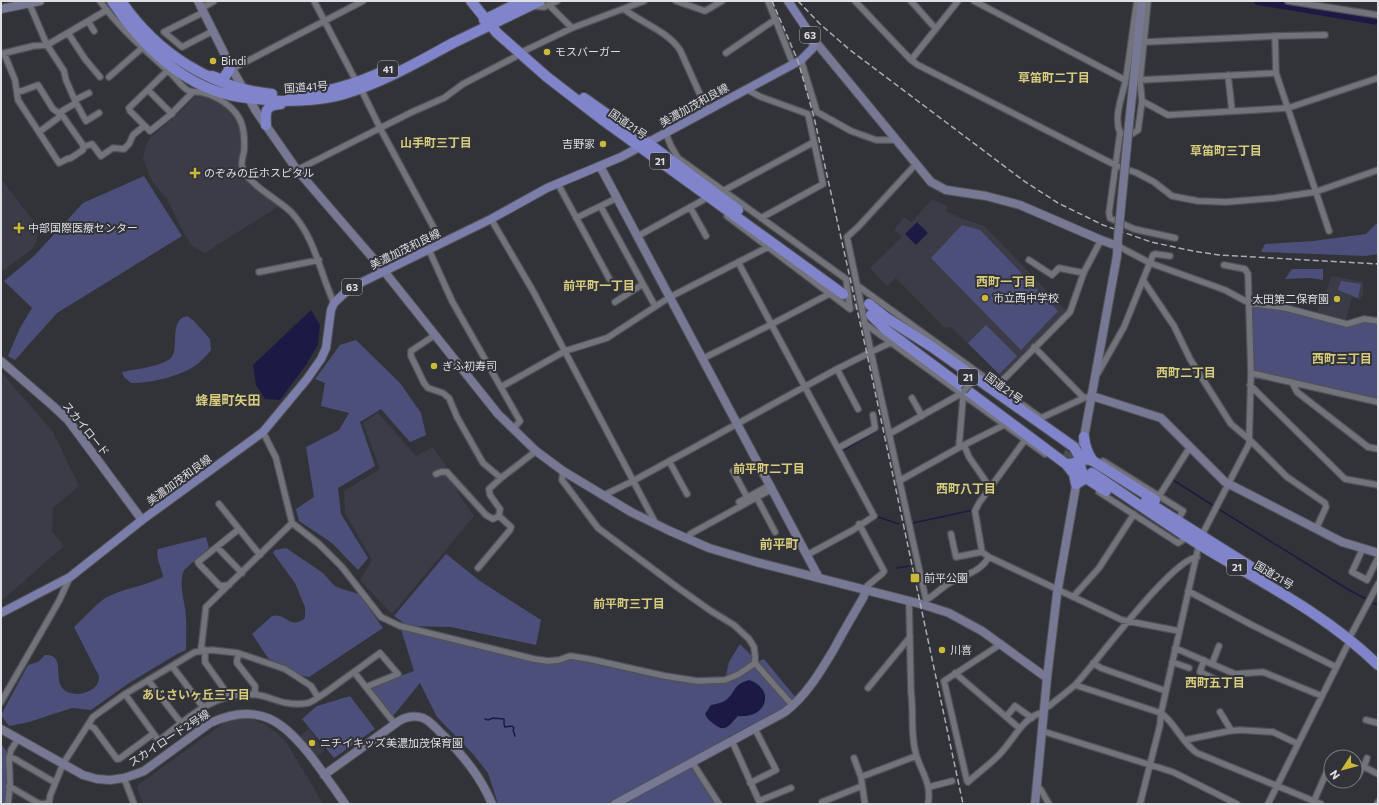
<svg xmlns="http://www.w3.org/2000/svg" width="1379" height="805" font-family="Commissioner,'Noto Sans JP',sans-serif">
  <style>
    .built { fill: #3b3c48 }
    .green { fill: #4c4f7a }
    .water { fill: #1c1a45 }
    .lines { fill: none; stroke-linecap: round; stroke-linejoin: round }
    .stream { stroke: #1c1a45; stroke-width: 1.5 }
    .river { stroke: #1c1a45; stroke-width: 8 }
    .highway-tunnel { stroke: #4c4d53; stroke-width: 10; stroke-dasharray: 10 5; stroke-linecap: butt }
    .street-casing { stroke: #515257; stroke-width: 8 }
    .secondary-casing { stroke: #515257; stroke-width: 10 }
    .primary-casing { stroke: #515257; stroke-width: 10 }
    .highway-casing { stroke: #515257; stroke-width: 12 }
    .street { stroke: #73737b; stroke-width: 5.5 }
    .secondary { stroke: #777893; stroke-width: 8 }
    .primary { stroke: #7b7dab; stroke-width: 8 }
    .highway { stroke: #8084cb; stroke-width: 10 }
    .rail { stroke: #abacb1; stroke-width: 1.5; stroke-dasharray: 6 3; stroke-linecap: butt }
    .street-bridge-casing { stroke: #515257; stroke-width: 8; stroke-linecap: butt }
    .secondary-bridge-casing { stroke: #515257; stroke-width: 10; stroke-linecap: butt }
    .street-bridge { stroke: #73737b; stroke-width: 5.5 }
    .secondary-bridge { stroke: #777893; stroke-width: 8 }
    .poi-dot { fill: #ccb939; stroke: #323339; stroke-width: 1.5 }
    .labels { text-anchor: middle; stroke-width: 4; stroke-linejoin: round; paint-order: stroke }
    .shield { fill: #323339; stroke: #ababb1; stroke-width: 1 }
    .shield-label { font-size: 10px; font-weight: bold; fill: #dfdfe4 }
    .poi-label { font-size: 11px; fill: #dfdfe4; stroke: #323339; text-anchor: start }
    .street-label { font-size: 11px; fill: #dfdfe4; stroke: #323339 }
    .neighbourhood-label { font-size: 12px; font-weight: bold; fill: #d7cb7d; stroke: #323339 }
    .quarter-label { font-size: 13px; font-weight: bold; fill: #d7cb7d; stroke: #323339 }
  </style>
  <rect width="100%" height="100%" fill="#323339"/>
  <path class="built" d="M 198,93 L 215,99 L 228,108 L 236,119 L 240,130 L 243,141 L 239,169 L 245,178 L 279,206 L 205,253 L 192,246 L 184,234 L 167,199 L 152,181 L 143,159 L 146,145 L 150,138 L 183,109 Z
    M 1,179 L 35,223 L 38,233 L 37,241 L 32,249 L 1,272 Z
    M 932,199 L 947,206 L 946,211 L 960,218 L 984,226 L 1067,311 L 1001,376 L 951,327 L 945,328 L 896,278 L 887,286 L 870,268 L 902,237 L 894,230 L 904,217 L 912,222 Z
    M 1332,276 L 1363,282 L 1363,294 L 1360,300 L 1352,297 L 1346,320 L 1317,312 Z
    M 1,372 L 53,432 L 79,486 L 53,508 L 52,531 L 64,546 L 1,601 Z
    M 378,413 L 416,456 L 433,447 L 446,466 L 458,493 L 474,516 L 392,614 L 360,580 L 372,560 L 345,513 L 344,491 L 380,469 L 363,423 Z
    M 237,719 L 252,719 L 264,724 L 277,733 L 287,743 L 323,804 L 143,804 L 137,786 L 225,722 Z
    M 309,729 L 324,751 L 316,757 L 300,736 Z"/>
  <path class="green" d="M 144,176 L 182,236 L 57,313 L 15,360 L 8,356 L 20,328 L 32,308 L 4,281 L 34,256 L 83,203 Z
    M 1378,222 L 1378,254 L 1366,256 L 1261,252 L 1265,244 L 1313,241 L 1366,234 Z
    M 962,225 L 980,230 L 1058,311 L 1021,350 L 931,258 Z
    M 1292,269 L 1323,269 L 1323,280 L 1310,278 L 1285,279 Z
    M 1341,281 L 1361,284 L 1358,298 L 1338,290 Z
    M 1249,303 L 1286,308 L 1347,324 L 1364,319 L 1378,321 L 1378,402 L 1251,373 Z
    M 187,316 L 193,320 L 210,339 L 211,350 C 208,354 204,358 200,362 C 183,376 153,383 131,383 L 124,377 L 122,372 C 135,369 161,367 171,358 C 180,349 168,320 187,316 Z
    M 986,325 L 1017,356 L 999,374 L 968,343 Z
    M 356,340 L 400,383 L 421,413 L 426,435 L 410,442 L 381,409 L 360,422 L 375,466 L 338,488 L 341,514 L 368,558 L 358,570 L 332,543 L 299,521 L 296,509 L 314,497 L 306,447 L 339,430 L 349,413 L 321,406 L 325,383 L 315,379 L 340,345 Z
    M 206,537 L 209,548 L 184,570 C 179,583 183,596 185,608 C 187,622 186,637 186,650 L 177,654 L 129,683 L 91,710 L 72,708 L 29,722 L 9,726 L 1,715 L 28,665 L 38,662 L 45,655 C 66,654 53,678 63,689 C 72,698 94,694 98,682 C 99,680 99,678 99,676 L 74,627 C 83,619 98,602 107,597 C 125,588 145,586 163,577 C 162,568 155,557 158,549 Z
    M 286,548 L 323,573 L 330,581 L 335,586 L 342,589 L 359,594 L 383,628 L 309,677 L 293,674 L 268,658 L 252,634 L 272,616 C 287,612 289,631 305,618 L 305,607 L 295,583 L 273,553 L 275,550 Z
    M 446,554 L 480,581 L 541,620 L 536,645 L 451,627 L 408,626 L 394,616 Z
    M 400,626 L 548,661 L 570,656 L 697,681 L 725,680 L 729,662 L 740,644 L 751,655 L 755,663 L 764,659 L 796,698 L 782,709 L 730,736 L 688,761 L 717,804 L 498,804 L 488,773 L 473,754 L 437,717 L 420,683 L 393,716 L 372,689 L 375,685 L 414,671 Z
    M 350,696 L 375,729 L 334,758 L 302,719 L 317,706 Z
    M 1,743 L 9,756 L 6,804 L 1,804 Z"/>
  <path class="water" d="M 917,222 L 928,233 L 916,245 L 905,234 Z
    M 311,310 L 320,325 L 318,345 L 306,365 L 280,400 L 265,399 L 256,385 L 253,365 Z
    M 749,680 C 776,689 767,719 738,716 C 730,724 726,734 714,724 C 710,721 707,719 705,714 L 711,705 C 716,704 722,703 726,700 C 737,691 732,685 749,680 Z"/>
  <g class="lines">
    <path class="stream" d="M 842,451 L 877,431
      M 1173,480 L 1214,506
      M 1217,508 L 1349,590 L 1366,599
      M 878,517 L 899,524
      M 913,523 L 973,510
      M 897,568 L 909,566
      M 1373,603 L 1378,605
      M 485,719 L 488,720 L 493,718 C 497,719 500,718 504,719 L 504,724 L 505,727 L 512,726 L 514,728 L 513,730 L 515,736"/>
    <path class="river" d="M 1258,1 L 1378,21"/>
    <path class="highway-tunnel" d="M 843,294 L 868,313
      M 1063,454 L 1092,473"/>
    <defs>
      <path id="street" d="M 100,1 C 119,28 143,48 167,70 C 174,75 179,84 186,89 C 190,93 195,91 200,92 C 212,94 226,102 234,111 C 244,121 245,138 244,151 C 243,156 241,162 242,166 C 246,184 280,200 292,213 C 315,238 320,273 334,303
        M 314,1 L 357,83
        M 676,1 L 705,11 L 722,1
        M 768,1 L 793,64
        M 855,1 L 911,60 L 918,65 L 1115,165 L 1137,173 L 1154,182 L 1172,196 L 1198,201 L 1226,202 L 1275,198 L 1315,192 L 1378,170
        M 911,1 L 936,29
        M 974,1 L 1125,80
        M 1137,1 C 1133,27 1130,53 1126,78 C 1123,96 1113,115 1120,133 L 1109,213 L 1110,218 L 1134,229 L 1175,238
        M 1288,1 L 1378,15
        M 29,3 L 47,45 L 64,71 L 66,80 L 76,103 L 86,121 L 99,113
        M 549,4 L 551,7 L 572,28
        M 532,6 L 544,7 L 557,1
        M 202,8 L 214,1
        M 624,9 C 643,24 666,30 680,50 L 707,110
        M 204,12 L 164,32 L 182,47 L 213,31
        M 88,21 L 94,31
        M 68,33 L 85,59 L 100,77
        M 1275,36 L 1276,73 L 1329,231
        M 1145,42 L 1275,36 L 1325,35
        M 524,51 L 572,28 L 644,1
        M 4,53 L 15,80 L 18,100 L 59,163 L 67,159 L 71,158 L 83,150 L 83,145 L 62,115 L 53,109 L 38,85 L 22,91 L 17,91
        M 726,53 L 776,19
        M 1,54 L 33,46 L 47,45 L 107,10
        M 801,60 L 817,112 L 851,131 L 876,140 L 896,140
        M 911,60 L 958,1
        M 232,69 L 363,1
        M 168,70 L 129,108 L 130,111 L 150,131 L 170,115 L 193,92
        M 1228,75 L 1232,111
        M 109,77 L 142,48
        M 1140,80 L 1276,73
        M 361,89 L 380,128 L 442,243
        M 746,89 L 761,97 L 808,114 L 823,184 L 761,218
        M 148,90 L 172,114
        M 75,100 L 89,93
        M 1142,101 L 1168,115 L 1288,108 L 1378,78
        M 39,132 L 58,118 L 62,111 L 76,103
        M 1120,133 L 1132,134 L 1138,130 L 1142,101 L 1140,80 L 1148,1
        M 666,134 L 671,146 L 678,158 L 846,279 L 850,309
        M 83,147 L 92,144 L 101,156 L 113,148 L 124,149 L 129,144 L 133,135 L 144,126
        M 297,170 L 412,112 L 444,98 L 463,84 L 515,57
        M 558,184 L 610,280
        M 723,191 L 814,142
        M 601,207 L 655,306
        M 690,207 L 706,236
        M 727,216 L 850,309
        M 576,218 L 617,198
        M 491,219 L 533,291 L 656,524
        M 638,236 L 705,199 L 707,196
        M 1118,246 L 1150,263 L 1225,290 L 1249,303 L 1286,308 L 1347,324 L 1364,319 L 1378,321
        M 429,250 L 452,301 L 520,421 L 513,429
        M 1029,260 L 1052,275 L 1059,268 L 1084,273
        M 738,262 L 874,516 L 853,530 L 807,555
        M 259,272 L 319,260
        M 1143,280 L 1174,326 L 1190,359 L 1231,424 L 1250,440 L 1287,477 L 1325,503 L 1326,507 L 1316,529
        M 858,286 L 1041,418 L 1084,398 L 1092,396
        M 615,302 L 643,284
        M 864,323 L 1045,454
        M 435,335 L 411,351 L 411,356 L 424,383 L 428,388 L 443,393 L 449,398 L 457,417 L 483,463 L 501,478
        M 892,342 L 871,352 L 926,600 L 925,605
        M 1034,347 L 1084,398
        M 702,359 L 772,324 L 829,294
        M 837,369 L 858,409
        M 1098,373 L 1124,327 L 1153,255 L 1155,254 L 1170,256
        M 1251,373 L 1378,402
        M 1292,382 L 1297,392 L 1368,447 L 1378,449
        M 1250,385 L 1345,479 L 1378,485
        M 997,386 L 1070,312 L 1084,272 L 1101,240
        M 501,387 L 565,351 L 607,338 L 670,297 L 768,247
        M 912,398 L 922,416
        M 263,432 L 276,458 L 292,523 L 319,544 L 342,567 L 381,617 L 400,626 L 534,659 L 548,661 L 559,660 L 570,656 L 589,659 L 665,676 L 697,681 L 725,680 L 739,674 L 755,663
        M 889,434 L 964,392
        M 1025,440 L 979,503 L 975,511 L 982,552 L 989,557 L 1122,620 L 1179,631
        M 964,445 L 969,457 L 989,486 L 991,487
        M 959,447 L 963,398 L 964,396
        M 838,448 L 875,428 L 873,415
        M 669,461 L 687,494
        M 1101,466 L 1103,461 L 1183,511 L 1180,516
        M 563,471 L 562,480 L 598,528 L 677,587 L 711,611 L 734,625 L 749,639 L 754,647 L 755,656 L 755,663 L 793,706
        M 733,471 L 747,497
        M 436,474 L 441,472 L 447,472 L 486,515 L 493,519 L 499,516 L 500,509 L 490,495 L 489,489 L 501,478 L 536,451
        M 899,481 L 960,447 L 1004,425
        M 1099,492 L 1178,543 L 1183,540
        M 604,495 L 633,481 L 837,369 L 871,352 L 847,237 L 859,226 L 916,164
        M 1159,496 L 1190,447
        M 757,498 L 775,532
        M 739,502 L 770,485
        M 219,504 L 260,555
        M 859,524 L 884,571 L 883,573 L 867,586 L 866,590
        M 951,534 L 956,557 L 982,552
        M 690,540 L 690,534 L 692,533 L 772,489
        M 217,547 L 242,573
        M 1363,548 L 1352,572 L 1367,580 L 1378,558
        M 478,568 L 510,530 L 511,527 L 499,516
        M 229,585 L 220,586 L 199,564 L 198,562 L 239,529
        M 1188,591 L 1250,624 L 1336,667
        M 1073,597 L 1099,568 L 1134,514
        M 926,600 C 935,595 942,587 951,582 C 966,574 979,573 989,557
        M 909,601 L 911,692 C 914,713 910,734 916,754 C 921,772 932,783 928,804
        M 1352,633 L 1378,584
        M 1001,644 L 944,681 L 967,781 L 968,782 C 978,773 990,764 999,755 C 1014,740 1022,717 1044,712
        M 1175,648 L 1235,674 L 1263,672 L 1322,696
        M 201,650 L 206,607 L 292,523
        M 205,650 L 205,662 L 207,665 L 229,696
        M 239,654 L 237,660 L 237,663 L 255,686 L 255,694
        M 1204,660 L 1200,672 L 1215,679
        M 1172,662 L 1189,668
        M 1093,663 L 1101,668 L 1166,691
        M 1212,664 L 1219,646
        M 172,666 L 203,707
        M 955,673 L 1019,728
        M 148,680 L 181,723
        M 1075,685 L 1161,713 C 1176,724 1182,743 1197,753 L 1321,804
        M 366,687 L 398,674 L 380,653 L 354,672 L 395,724
        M 868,688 L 910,637
        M 125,694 L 159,741 C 187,718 218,689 258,695 C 267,696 278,702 287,703 C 293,704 302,704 308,703 C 315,702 346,677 354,672
        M 1,702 L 59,601 L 70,577
        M 1045,708 L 1049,706 C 1058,699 1067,692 1075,685 C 1097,662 1171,560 1197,557
        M 1220,712 L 1231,730
        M 1006,717 L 1015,706 L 1032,718
        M 1366,720 L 1378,723
        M 88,725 L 94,728 L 117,759 L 119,759 L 153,734
        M 1042,731 L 1173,772 L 1237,804
        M 1185,740 L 1229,731 L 1240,730 L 1273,732 L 1298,744
        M 732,741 L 759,801 L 791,788
        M 9,757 L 15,759 L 54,782
        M 1333,757 L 1338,754 L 1344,757
        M 854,758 L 861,777 L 865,804
        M 692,762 L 719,804
        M 1355,762 L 1378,774
        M 1364,767 L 1367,758
        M 1358,776 L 1363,766
        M 861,777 L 916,756
        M 124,778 L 134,804
        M 750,783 L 776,770 L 755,729
        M 9,786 L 36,802 L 41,804 L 49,803
        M 1037,786 L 1041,790 L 1049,804
        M 929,787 L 952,781
        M 1314,801 L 1331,762
        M 822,802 L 862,786
        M 8,804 L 10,783 L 9,759 L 11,750 L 18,739
        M 49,804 L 50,796 L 63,764 L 93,717 L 125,694 L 195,652 L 212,650 L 238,653 L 285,669 L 311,686 L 318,697
        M 1140,804 L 1160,725 L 1161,713 L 1199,544 L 1204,531 L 1249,444 L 1251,373 L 1248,274 L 1245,269 L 1224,265
        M 1268,804 L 1350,640
        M 1377,804 L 1378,802"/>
      <path id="secondary" d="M 198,1 L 232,69 L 256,111 L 297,170 L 384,271 L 498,414 L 536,451 L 563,471 L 631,512 L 670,531 L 709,548 L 756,562 L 921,604 L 949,613 L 982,631 L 1047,678
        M 1,9 L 40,1
        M 814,40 L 931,182 L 946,190 L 986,196 L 1020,205 L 1101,240 L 1118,246
        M 1129,124 L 1142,1
        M 600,166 L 819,578
        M 1,361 L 53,406 L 68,420 L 142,520
        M 1092,396 L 1161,418 L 1225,482 L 1342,542 L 1378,553
        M 1083,443 L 1117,256 L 1118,238
        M 1,729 L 83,775 L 97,779 L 110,780 L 124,778 L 136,774 L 144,771 L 210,723 C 259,701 284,721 313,759 C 324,774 335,789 345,804
        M 324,775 L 399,721 C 406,717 414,715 423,718 C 431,721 437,730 444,736 C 464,757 481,777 492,804
        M 615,804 L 785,712 C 807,695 820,672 834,649 C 843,632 853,615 863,598 L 866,590
        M 1035,804 L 1047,678 L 1057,594 L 1077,480"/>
      <path id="primary" d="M 1,613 L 70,577 L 142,520 L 263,432 L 307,379 L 321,359 L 326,348 L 331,310 L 334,303 L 350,288 L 491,219 L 547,188 L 621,157 L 801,60 L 813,48 L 814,40 L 788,1"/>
      <path id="highway" d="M 112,1 C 139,42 180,84 230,95 C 247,99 264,100 281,101 C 303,101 323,100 344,94 C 382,83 418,62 453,43 C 482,29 511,15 540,1
        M 121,1 C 156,52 210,88 272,94
        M 471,1 L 497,33 L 547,77 L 604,121 L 843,294
        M 484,20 L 522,1
        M 212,76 L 220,79 L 224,78 L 229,70 L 229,63
        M 290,95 C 325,94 357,84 388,69
        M 584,98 L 648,143 L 738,210
        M 266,125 C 265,112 265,105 281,104
        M 869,304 L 889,320
        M 871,315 L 886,330 L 1066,464 C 1078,465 1081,456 1093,461
        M 885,317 L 932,347 L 1074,447 L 1079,456 L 1081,470 L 1086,478
        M 1084,437 C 1085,447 1087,453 1093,461 L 1155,500
        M 1066,464 L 1074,474 L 1076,484 L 1086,478 L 1106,491
        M 1092,473 C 1131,499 1169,526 1208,550 C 1267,585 1329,617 1378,665
        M 1146,501 L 1261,573"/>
    </defs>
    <use href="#street" class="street-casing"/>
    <use href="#secondary" class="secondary-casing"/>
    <use href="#primary" class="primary-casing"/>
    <use href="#highway" class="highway-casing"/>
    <use href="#street" class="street"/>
    <use href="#secondary" class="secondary"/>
    <use href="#primary" class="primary"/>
    <use href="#highway" class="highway"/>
    <path class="rail" d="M 772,1 L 798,61 L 814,117 L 867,354 L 963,804
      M 798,1 L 820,24 L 850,50 L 1024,181 L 1058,203 L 1103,225 L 1151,242 L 1193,251 L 1219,255 L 1254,257 L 1378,264"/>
    <defs>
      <path id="street-bridge" d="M 964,391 L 976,376"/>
      <path id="secondary-bridge" d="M 1118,238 L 1129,124"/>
    </defs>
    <use href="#street-bridge" class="street-bridge-casing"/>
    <use href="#secondary-bridge" class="secondary-bridge-casing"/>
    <use href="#street-bridge" class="street-bridge"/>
    <use href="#secondary-bridge" class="secondary-bridge"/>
  </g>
  <g class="poi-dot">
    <circle cx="547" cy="52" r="4"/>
    <circle cx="213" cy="61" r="4"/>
    <circle cx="603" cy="144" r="4"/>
    <path d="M193 167h4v4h4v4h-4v4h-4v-4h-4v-4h4z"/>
    <path d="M17 222h4v4h4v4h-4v4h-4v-4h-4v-4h4z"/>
    <circle cx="985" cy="298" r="4"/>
    <circle cx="1337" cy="299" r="4"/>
    <circle cx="434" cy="366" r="4"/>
    <rect x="910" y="573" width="10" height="10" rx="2"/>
    <circle cx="942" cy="650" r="4"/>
    <circle cx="312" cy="743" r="4"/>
  </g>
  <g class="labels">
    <g class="shield">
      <rect x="800" y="27" width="20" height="16" rx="3"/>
      <rect x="378" y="61" width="20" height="16" rx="3"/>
      <rect x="650" y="153" width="20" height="16" rx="3"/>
      <rect x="342" y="279" width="20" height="16" rx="3"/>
      <rect x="958" y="369" width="20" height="16" rx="3"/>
      <rect x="1227" y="559" width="20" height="16" rx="3"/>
    </g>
    <g class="shield-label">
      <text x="810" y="39">63</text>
      <text x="388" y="73">41</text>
      <text x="660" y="165">21</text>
      <text x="352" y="291">63</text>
      <text x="968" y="381">21</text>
      <text x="1237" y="571">21</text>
    </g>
    <g class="poi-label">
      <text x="555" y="56">モスバーガー</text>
      <text x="221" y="65">Bindi</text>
      <text x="595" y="148" text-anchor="end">吉野家</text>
      <text x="204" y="177">のぞみの丘ホスピタル</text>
      <text x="28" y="232">中部国際医療センター</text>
      <text x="993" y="302">市立西中学校</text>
      <text x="1329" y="303" text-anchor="end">太田第二保育園</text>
      <text x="442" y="370">ぎふ初寿司</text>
      <text x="924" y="582">前平公園</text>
      <text x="950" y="654">川喜</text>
      <text x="320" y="747">ニチイキッズ美濃加茂保育園</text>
    </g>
    <g class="street-label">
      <text transform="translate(306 87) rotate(-4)" y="4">国道41号</text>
      <text transform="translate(694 105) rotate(-29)" y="4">美濃加茂和良線</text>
      <text transform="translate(628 124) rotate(35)" y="4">国道21号</text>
      <text transform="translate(405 249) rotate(-26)" y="4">美濃加茂和良線</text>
      <text transform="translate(1004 388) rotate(36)" y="4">国道21号</text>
      <text transform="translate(86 429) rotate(51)" y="4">スカイロード</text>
      <text transform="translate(179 480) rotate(-36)" y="4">美濃加茂和良線</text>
      <text transform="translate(1274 575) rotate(31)" y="4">国道21号</text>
      <text transform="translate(169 738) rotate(-33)" y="4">スカイロード2号線</text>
    </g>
    <g class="neighbourhood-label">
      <text x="1054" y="82">草笛町二丁目</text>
      <text x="436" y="147">山手町三丁目</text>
      <text x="1226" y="155">草笛町三丁目</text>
      <text x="1006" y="286">西町一丁目</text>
      <text x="599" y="290">前平町一丁目</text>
      <text x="1342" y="363">西町三丁目</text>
      <text x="1186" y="377">西町二丁目</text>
      <text x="769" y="473">前平町二丁目</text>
      <text x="966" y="493">西町八丁目</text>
      <text x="629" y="608">前平町三丁目</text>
      <text x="1215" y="687">西町五丁目</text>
      <text x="196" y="699">あじさいヶ丘三丁目</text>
    </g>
    <g class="quarter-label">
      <text x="228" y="405">蜂屋町矢田</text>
      <text x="779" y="549">前平町</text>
    </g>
  </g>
  <rect width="1379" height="805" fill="none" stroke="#dfdfe4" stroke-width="4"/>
  <g transform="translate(1343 769) rotate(234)"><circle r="19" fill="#323339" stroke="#77787d"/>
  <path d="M0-3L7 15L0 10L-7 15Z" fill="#ccb939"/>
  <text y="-6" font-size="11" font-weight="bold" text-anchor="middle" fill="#dfdfe4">N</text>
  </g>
</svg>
